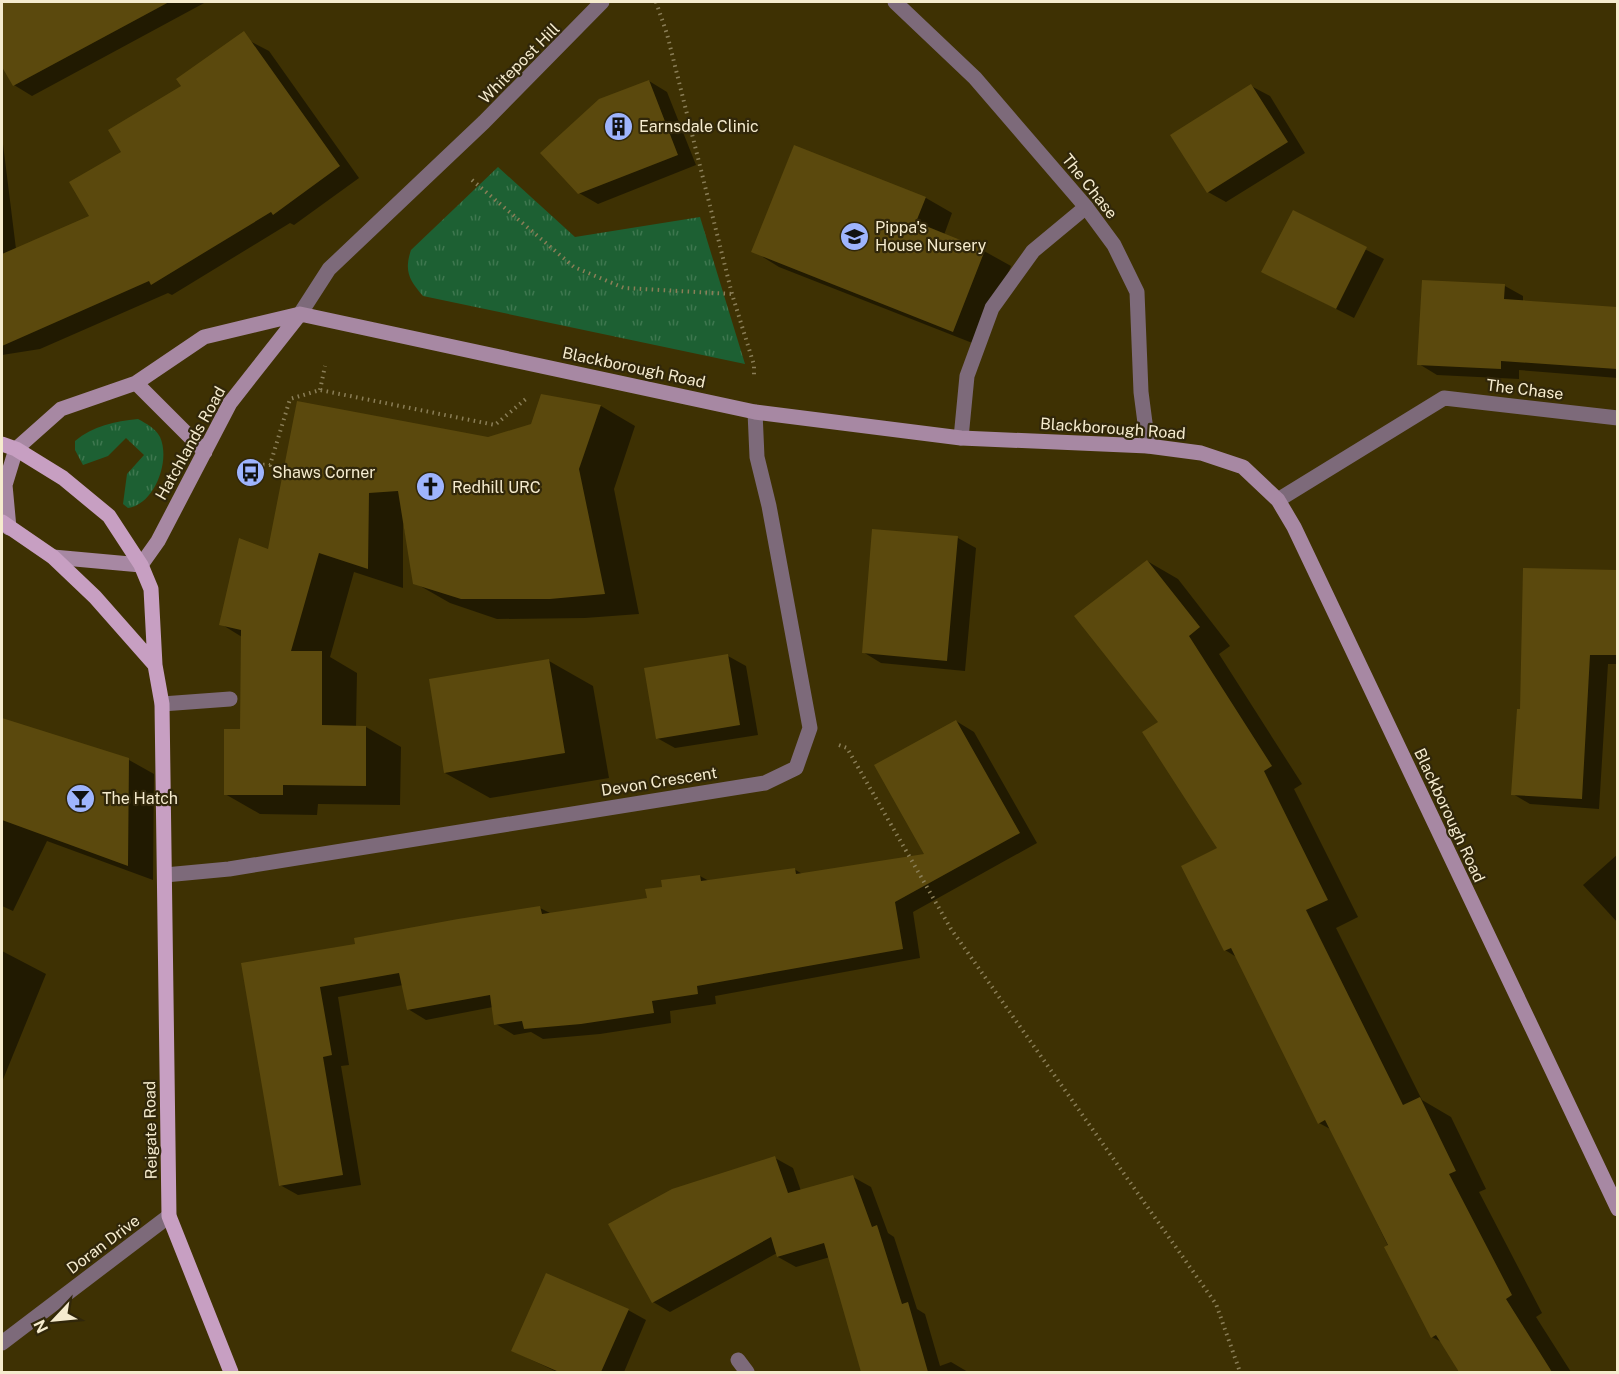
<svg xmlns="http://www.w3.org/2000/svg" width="1619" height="1374" font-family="'Public Sans',sans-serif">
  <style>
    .grass { fill: url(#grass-tufts) }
    .shadow { fill: #0007 }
    .building { fill: #5b490d }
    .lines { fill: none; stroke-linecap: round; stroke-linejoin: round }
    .path { stroke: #8a7e57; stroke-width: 4; stroke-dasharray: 1.5 4.5; stroke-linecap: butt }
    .service { stroke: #7d6a7a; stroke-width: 15 }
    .minor { stroke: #7d6a7a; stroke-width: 15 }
    .tertiary { stroke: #7d6a7a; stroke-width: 15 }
    .secondary { stroke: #a788a3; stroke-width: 15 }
    .primary { stroke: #c79fc2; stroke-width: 15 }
    .labels { text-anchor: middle; stroke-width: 4.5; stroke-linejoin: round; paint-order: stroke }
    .street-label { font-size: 16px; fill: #f5ebce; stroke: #31270a }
    .poi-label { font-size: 16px; fill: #f5ebce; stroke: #31270a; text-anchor: start }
  </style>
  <defs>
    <pattern id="grass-tufts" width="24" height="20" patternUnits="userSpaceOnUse" patternTransform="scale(1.5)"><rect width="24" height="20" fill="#1d6033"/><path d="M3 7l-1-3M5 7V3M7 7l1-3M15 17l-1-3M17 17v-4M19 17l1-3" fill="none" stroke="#3e774f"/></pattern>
  </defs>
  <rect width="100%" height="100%" fill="#3e3103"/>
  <path class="grass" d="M 498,167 L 575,237 L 700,217 L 745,364 L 423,296 C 409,280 404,271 411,250 Z
    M 138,419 C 147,424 155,428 160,437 C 171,461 154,505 128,508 L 123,504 L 127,474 L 144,455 L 126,438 L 108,456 L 83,465 L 75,450 L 75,441 C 93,426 115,421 138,419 Z"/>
  <path class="shadow" d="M 2,2 L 206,2 L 32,96 L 14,85 L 2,64 Z
    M 248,40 L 269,51 L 359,178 L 294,225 L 290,223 L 172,295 L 168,293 L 40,349 L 2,355 L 2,136 L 16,249 L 91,217 L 123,152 L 183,87 Z
    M 649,81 L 667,92 L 696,165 L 598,204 L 579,193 Z
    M 1251,86 L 1270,96 L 1305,153 L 1226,202 L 1208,192 Z
    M 794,146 L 926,198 L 952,213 L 944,235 L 984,251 L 1011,266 L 980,346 L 779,267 L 753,251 Z
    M 1293,212 L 1384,259 L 1354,318 L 1281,281 Z
    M 1505,286 L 1523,296 L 1523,301 L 1618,308 L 1618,378 L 1519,370 L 1519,379 L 1437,375 L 1419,364 Z
    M 542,396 L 601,406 L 635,426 L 614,489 L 639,614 L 585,618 L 497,619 L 450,603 L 415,583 L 403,522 L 403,588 L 354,572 L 330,657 L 357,673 L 356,727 L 366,727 L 401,747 L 400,805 L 318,804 L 317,815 L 260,814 L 225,794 L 242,730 L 242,637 L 221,624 L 269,551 L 298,403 L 488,439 L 532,425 Z
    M 874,530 L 958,538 L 976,548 L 965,671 L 881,663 L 863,652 Z
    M 1147,561 L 1178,579 L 1230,646 L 1219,654 L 1302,784 L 1294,789 L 1358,917 L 1336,928 L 1422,1100 L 1451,1117 L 1486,1189 L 1479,1192 L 1542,1313 L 1536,1317 L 1571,1372 L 1461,1372 L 1443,1343 L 1432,1337 L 1332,1130 L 1319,1123 L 1238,958 L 1225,950 L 1219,848 L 1160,722 Z
    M 1525,570 L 1618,572 L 1618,664 L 1608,664 L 1599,809 L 1530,804 L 1513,794 L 1522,710 Z
    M 728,656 L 746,666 L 758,735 L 675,748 L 657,738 Z
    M 549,661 L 593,686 L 609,778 L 490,798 L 445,773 Z
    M 2,720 L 129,760 L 154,774 L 153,880 L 47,841 L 13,911 L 2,906 Z
    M 956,721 L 974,732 L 1037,843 L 913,912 L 920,958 L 715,996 L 716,1004 L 670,1011 L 671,1023 L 600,1034 L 543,1039 L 531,1032 L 514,1035 L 496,1024 L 493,1007 L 426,1020 L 408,1009 L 403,985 L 338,997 L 349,1065 L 341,1066 L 361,1185 L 298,1195 L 280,1185 L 243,964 L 356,945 L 540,908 L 552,914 L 648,899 L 664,888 L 700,876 L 709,881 L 794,869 L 804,875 L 926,855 Z
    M 1618,854 L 1618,923 L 1583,885 Z
    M 2,951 L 46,974 L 2,1082 Z
    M 775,1158 L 793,1168 L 801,1191 L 853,1177 L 871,1187 L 888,1233 L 894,1237 L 917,1309 L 925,1314 L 940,1366 L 951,1362 L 968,1372 L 865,1372 L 857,1354 L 830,1257 L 796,1267 L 778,1257 L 777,1253 L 670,1312 L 653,1302 Z
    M 628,1310 L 646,1320 L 624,1372 L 557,1372 L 513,1351 Z"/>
  <path class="building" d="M 2,2 L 169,2 L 13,86 L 2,67 Z
    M 244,31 L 340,166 L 273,215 L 271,212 L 151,285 L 149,281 L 2,346 L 2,254 L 89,216 L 69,182 L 121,152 L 108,130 L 181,86 L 176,79 Z
    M 649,80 L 678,155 L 578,194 L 540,153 L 599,99 Z
    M 1251,84 L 1288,142 L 1207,193 L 1170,135 Z
    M 794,145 L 926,197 L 916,222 L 985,250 L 953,332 L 751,252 Z
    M 1293,210 L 1367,247 L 1336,309 L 1261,272 Z
    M 1422,280 L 1505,284 L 1504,299 L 1617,307 L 1617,369 L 1501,361 L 1501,369 L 1417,365 Z
    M 541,394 L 601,405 L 579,469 L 605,594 L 550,599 L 461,599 L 413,584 L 398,491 L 369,493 L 368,569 L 319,553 L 291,651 L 322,651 L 322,725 L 366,726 L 366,786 L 283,785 L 283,795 L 224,795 L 224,729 L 240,729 L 241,630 L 219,625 L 239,538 L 268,549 L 297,401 L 488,437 L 531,424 Z
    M 872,529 L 958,536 L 947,661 L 862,653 Z
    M 1147,560 L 1200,627 L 1189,636 L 1272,766 L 1264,771 L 1328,900 L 1306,910 L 1403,1105 L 1420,1097 L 1456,1171 L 1449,1174 L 1512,1295 L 1506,1299 L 1552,1372 L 1459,1372 L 1436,1335 L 1431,1338 L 1384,1247 L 1388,1245 L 1325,1120 L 1318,1124 L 1231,948 L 1224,951 L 1181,866 L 1217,848 L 1142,732 L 1158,722 L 1074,616 Z
    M 1523,568 L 1617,570 L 1617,655 L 1590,655 L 1582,799 L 1511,795 L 1517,709 L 1520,709 Z
    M 728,654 L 740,725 L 656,739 L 644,668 Z
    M 549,659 L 565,753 L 444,773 L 429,679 Z
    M 2,718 L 129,758 L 128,866 L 2,820 Z
    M 956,720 L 1020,833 L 895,902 L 903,949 L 697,986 L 698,994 L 652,1001 L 654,1013 L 581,1024 L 524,1029 L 522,1021 L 494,1025 L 490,995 L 407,1010 L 399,973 L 320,987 L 332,1055 L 323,1057 L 343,1175 L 279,1186 L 241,963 L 355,944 L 354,938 L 458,919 L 540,906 L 542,914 L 647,898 L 645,889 L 662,887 L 661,880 L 700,875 L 701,881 L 795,868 L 796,874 L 924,854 L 874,765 Z
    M 775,1156 L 788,1193 L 853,1175 L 872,1227 L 877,1225 L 902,1304 L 908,1302 L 928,1372 L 861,1372 L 824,1243 L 777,1257 L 771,1237 L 652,1303 L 608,1224 L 672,1189 Z
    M 546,1273 L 629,1309 L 601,1372 L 559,1372 L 511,1351 Z"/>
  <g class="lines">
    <path class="path" d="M 656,2 L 667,34 L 732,294 L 754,365 L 754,378
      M 472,180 L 574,267 L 624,288 L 732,294
      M 320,390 L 325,366
      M 245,464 L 270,465 L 290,399 L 320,390 L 495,425 L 527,398
      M 839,745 L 847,748 L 951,929 L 1216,1304 L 1240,1372"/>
    <path class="service" d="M 961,438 L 967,376 L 992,308 L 1033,251 L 1086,207
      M 162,704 L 230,699"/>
    <path class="minor" d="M 1278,500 L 1444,398 L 1618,418
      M 165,875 L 229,869 L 765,783 L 796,768 L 810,728 L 769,506 L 757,457 L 755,412
      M 2,1343 L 169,1216
      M 738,1360 L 747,1372"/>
    <path class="tertiary" d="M 895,2 L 975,78 L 1086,207 L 1114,245 L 1137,292 L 1141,392 L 1148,446
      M 300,314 L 329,269 L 484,122 L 602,2"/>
    <path class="secondary" d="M 136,383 L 205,452
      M 9,528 L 5,485 L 16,449 L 61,409 L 136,383 L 204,337 L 300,314 L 755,412 L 961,438 L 1148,446 L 1201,453 L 1243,467 L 1278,500 L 1294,527 L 1618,1209
      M 53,557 L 141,565 L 158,541 L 230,403 L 300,314"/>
    <path class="primary" d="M 2,444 L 16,449 L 63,478 L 109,516 L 141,565 L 151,589 L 155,665 L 162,704 L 169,1216 L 231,1372
      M 2,522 L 53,557 L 95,597 L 155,665"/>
  </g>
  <defs>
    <symbol id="building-disc" viewBox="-11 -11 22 22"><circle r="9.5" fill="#9eb4fd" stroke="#31270a"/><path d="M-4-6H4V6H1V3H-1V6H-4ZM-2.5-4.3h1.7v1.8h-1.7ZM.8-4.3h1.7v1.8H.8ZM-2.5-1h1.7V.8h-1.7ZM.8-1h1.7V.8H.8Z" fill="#111"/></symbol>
    <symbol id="school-disc" viewBox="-11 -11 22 22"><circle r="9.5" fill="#9eb4fd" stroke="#31270a"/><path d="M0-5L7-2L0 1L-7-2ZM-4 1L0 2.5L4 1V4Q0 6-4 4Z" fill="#111"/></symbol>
    <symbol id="bus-disc" viewBox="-11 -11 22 22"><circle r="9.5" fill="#9eb4fd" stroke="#31270a"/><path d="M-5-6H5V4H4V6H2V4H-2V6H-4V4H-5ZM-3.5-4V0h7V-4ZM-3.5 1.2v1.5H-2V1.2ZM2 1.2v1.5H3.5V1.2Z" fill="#111"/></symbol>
    <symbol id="church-disc" viewBox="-11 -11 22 22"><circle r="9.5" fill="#9eb4fd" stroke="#31270a"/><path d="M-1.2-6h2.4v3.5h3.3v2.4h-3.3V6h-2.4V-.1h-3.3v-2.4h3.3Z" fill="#111"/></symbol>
    <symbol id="bar-disc" viewBox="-11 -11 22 22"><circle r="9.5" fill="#9eb4fd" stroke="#31270a"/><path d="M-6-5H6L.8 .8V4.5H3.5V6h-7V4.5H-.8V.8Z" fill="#111"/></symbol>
  </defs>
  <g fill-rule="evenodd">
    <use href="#building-disc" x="602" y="110" width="33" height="33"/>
    <use href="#school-disc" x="838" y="220" width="33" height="33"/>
    <use href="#bus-disc" x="234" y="456" width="33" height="33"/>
    <use href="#church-disc" x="414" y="470" width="33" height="33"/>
    <use href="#bar-disc" x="64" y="782" width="33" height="33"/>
  </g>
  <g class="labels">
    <g class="street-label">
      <text transform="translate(519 63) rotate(-45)" y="6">Whitepost Hill</text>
      <text transform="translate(1090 186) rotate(51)" y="6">The Chase</text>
      <text transform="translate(634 367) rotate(12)" y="6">Blackborough Road</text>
      <text transform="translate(1525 389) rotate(7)" y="6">The Chase</text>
      <text transform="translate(1113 428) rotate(4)" y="6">Blackborough Road</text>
      <text transform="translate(190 443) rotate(-61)" y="6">Hatchlands Road</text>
      <text transform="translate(659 781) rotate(-9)" y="6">Devon Crescent</text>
      <text transform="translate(1450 815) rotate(65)" y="6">Blackborough Road</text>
      <text transform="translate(150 1130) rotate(-91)" y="6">Reigate Road</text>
      <text transform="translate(103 1244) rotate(-37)" y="6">Doran Drive</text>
    </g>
    <g class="poi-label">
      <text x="639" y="132">Earnsdale Clinic</text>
      <text x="875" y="233">Pippa's<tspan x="875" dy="18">House Nursery</tspan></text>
      <text x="272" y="478">Shaws Corner</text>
      <text x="452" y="493">Redhill URC</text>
      <text x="102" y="804">The Hatch</text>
    </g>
  </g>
  <rect width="1619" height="1374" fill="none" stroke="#f5ebce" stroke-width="6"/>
  <g transform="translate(54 1320) rotate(244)" stroke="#31270a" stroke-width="4.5" paint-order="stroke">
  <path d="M0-4.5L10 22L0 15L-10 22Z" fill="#f5ebce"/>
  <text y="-9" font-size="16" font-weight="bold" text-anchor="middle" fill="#f5ebce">N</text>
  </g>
</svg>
